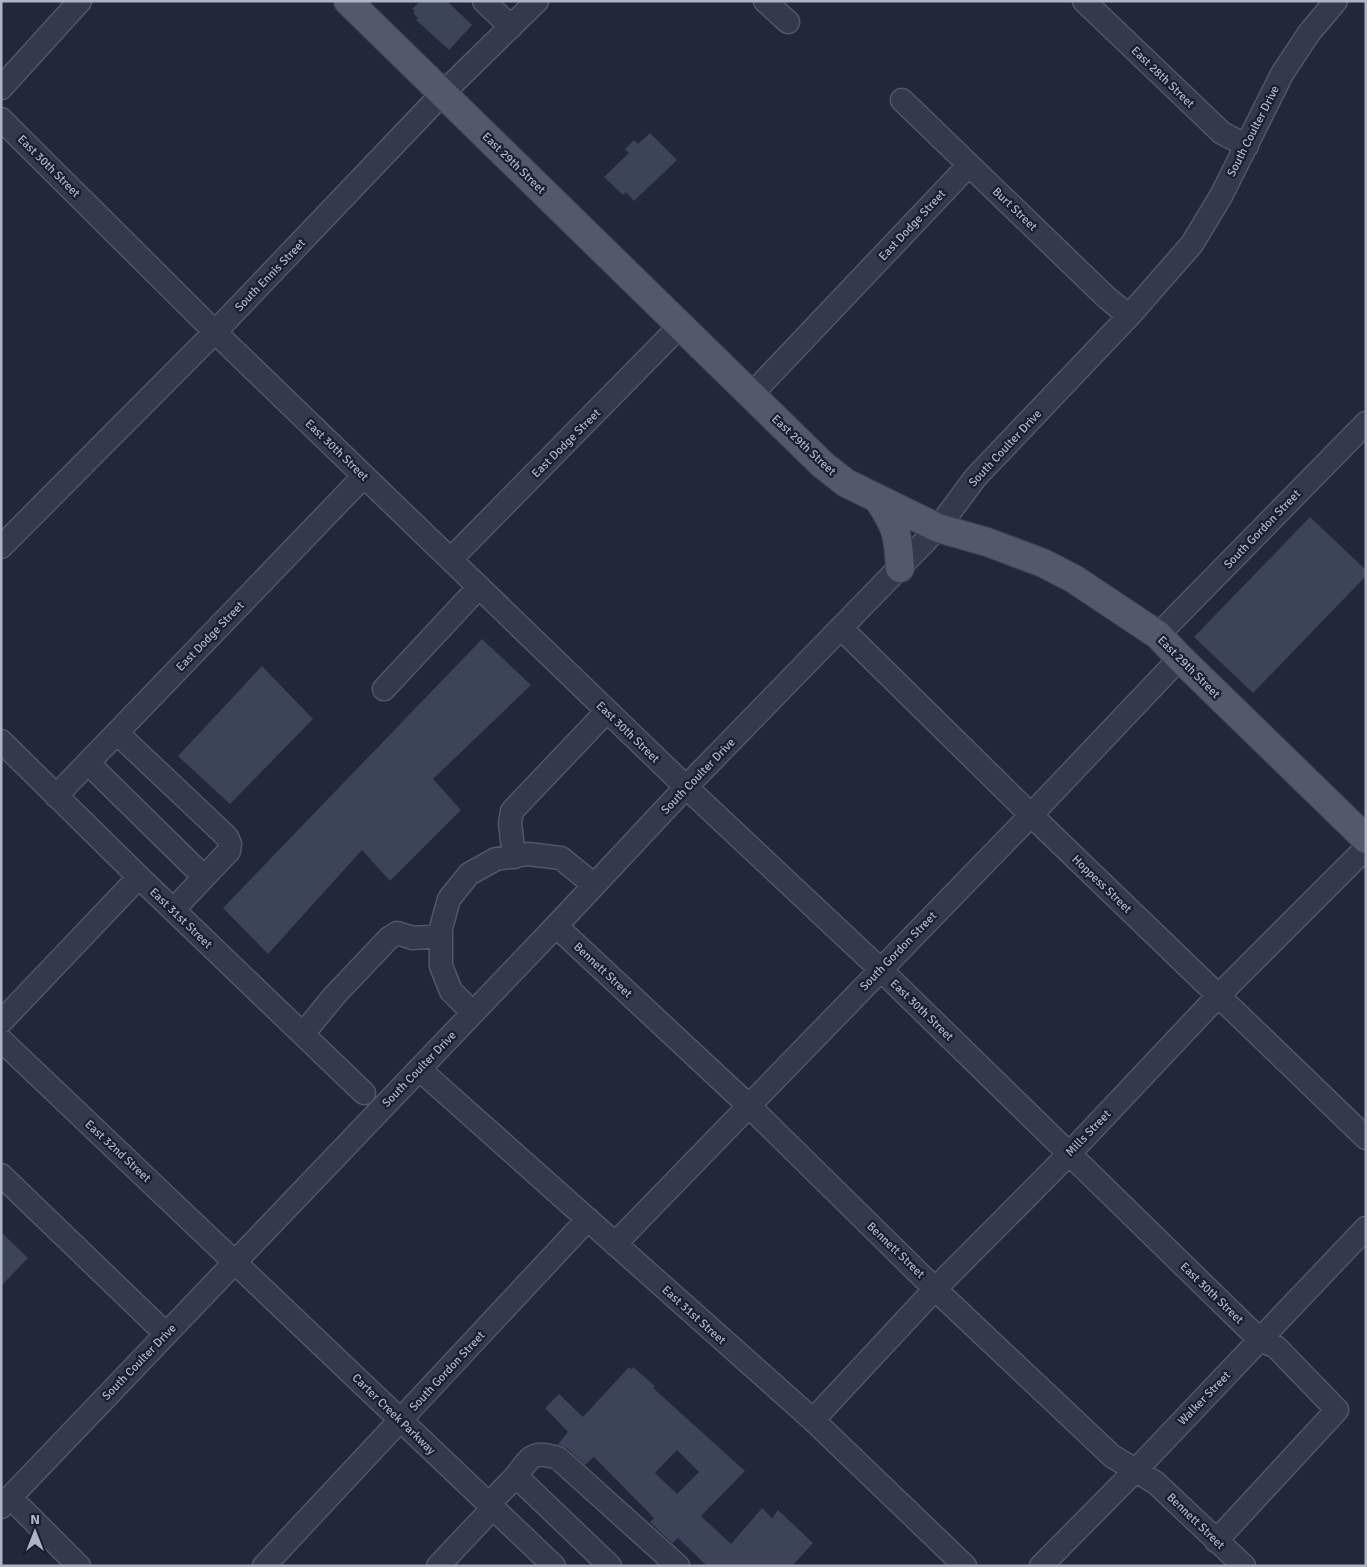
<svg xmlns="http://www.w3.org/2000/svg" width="1367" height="1567" font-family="Signika,sans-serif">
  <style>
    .building { fill: #3b4459; fill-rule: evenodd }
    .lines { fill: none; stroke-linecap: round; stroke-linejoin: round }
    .minor-casing { stroke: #515767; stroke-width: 25 }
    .major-casing { stroke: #3d4353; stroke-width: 30 }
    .minor { stroke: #333a4a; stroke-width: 22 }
    .major { stroke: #51596a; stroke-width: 28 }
    .labels { text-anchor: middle; stroke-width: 4.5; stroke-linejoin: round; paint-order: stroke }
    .street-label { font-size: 12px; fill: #aeb4c6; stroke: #191f2e }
  </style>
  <rect width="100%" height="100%" fill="#202839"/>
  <path class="building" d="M 420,1 L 447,1 L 472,25 L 449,50 L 416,20 L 418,18 L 413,13 L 415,11 L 412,9 Z
    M 650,133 L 677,160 L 634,201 L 626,192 L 623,195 L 604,177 L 629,153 L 625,149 L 634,140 L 638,144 Z
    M 1310,517 L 1366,570 L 1366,576 L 1253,693 L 1194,637 Z
    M 482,639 L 531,685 L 433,779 L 461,810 L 390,881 L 362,850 L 268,954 L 223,908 Z
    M 262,666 L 313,719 L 230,804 L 178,756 Z
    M 1,1232 L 28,1258 L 1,1286 Z
    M 629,1367 L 631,1369 L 633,1367 L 655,1386 L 653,1388 L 745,1471 L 701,1516 L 731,1544 L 762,1508 L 772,1518 L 778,1510 L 813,1543 L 792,1566 L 707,1566 L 678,1538 L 672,1543 L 650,1522 L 654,1518 L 594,1457 L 585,1465 L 567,1448 L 558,1444 L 568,1432 L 545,1408 L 559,1394 L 583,1417 ZM 677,1450 L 699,1472 L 677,1494 L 655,1473 Z"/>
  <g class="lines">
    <defs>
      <path id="minor" d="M 484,1 L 511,27
        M 765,1 L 788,22
        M 1084,1 L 1222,133 L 1247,146
        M 1,88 L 80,1
        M 902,100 L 1107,298 L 1129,316
        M 1,119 L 215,332 L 686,787 L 880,969 L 1260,1340 L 1276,1347 L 1337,1410 L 1216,1541
        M 751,395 L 969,165
        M 1,547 L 215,332 L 443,93 L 537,1
        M 451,559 L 680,326
        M 841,628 L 1031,815 L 1366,1138
        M 1158,635 L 1366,423
        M 384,689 L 479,587
        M 117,733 L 227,837 L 230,844 L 229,851 L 173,910
        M 1,741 L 139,877 L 364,1093
        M 88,763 L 204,877
        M 56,796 L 364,476
        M 514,857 L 510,823 L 512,811 L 607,711
        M 556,926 L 748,1105 L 935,1289 L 1112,1456 L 1156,1483 L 1244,1566
        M 473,1013 L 451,991 L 441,966 L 441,928 L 449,899 L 469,874 L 496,859 L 528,854 L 561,858 L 594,885
        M 1,1022 L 139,877
        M 303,1034 L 334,996 L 389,938 L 397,933 L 413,938 L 441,936
        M 1,1040 L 554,1566
        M 419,1069 L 813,1420 L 965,1566
        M 1,1175 L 166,1334
        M 615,1244 L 1031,815 L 1180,658
        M 813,1420 L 935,1289 L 1069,1154 L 1218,996 L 1366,848
        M 516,1476 C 532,1455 532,1451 558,1458 L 678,1566
        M 10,1497 L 79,1566
        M 489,1504 L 516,1476 L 610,1566
        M 1,1507 L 556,926 L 686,787 L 938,528 L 975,478 L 1129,316 L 1192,244 L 1221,196 L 1282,74 L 1309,33 L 1336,1
        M 264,1566 L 588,1219
        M 438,1566 L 493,1508
        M 1041,1566 L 1136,1470 L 1366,1228"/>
      <path id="major" d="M 348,1 L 823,465 L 846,483 L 938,528 L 987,542 L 1043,563 L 1074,579 L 1158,635 L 1180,658 L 1366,839
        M 878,499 C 897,528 898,534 900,568"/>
    </defs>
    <use href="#minor" class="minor-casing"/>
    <use href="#major" class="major-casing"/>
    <use href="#minor" class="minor"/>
    <use href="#major" class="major"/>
  </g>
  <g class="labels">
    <g class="street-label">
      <text transform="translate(1163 77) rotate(44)" y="4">East 28th Street</text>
      <text transform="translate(1253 131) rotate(-63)" y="4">South Coulter Drive</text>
      <text transform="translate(514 163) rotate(44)" y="4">East 29th Street</text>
      <text transform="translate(49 166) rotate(45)" y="4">East 30th Street</text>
      <text transform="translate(1015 209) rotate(44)" y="4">Burt Street</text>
      <text transform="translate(912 225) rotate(-47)" y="4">East Dodge Street</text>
      <text transform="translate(270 275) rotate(-46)" y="4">South Ennis Street</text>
      <text transform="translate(566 443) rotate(-45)" y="4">East Dodge Street</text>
      <text transform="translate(804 445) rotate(43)" y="4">East 29th Street</text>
      <text transform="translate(1005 448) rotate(-47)" y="4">South Coulter Drive</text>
      <text transform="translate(337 450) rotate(44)" y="4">East 30th Street</text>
      <text transform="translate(1262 529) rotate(-46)" y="4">South Gordon Street</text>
      <text transform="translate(210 636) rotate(-46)" y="4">East Dodge Street</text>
      <text transform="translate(1189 667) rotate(45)" y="4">East 29th Street</text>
      <text transform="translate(628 732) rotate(44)" y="4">East 30th Street</text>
      <text transform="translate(698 776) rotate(-46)" y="4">South Coulter Drive</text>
      <text transform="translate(1102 884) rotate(44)" y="4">Hoppess Street</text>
      <text transform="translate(181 918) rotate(44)" y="4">East 31st Street</text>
      <text transform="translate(898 951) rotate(-46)" y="4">South Gordon Street</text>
      <text transform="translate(603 970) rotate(43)" y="4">Bennett Street</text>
      <text transform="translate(922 1010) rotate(44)" y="4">East 30th Street</text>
      <text transform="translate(419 1069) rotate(-46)" y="4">South Coulter Drive</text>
      <text transform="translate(1088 1133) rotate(-46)" y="4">Mills Street</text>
      <text transform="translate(118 1151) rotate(43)" y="4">East 32nd Street</text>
      <text transform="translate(896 1250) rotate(44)" y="4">Bennett Street</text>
      <text transform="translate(1212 1293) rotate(44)" y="4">East 30th Street</text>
      <text transform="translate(694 1315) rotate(42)" y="4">East 31st Street</text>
      <text transform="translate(139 1362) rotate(-46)" y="4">South Coulter Drive</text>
      <text transform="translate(447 1371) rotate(-47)" y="4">South Gordon Street</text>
      <text transform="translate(1204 1398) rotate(-46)" y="4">Walker Street</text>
      <text transform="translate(394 1414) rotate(44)" y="4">Carter Creek Parkway</text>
      <text transform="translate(1196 1521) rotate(44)" y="4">Bennett Street</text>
    </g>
  </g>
  <rect width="1367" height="1567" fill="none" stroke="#aeb4c6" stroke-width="5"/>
  <g transform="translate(35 1532)" stroke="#191f2e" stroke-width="4" paint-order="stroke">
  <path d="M0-4L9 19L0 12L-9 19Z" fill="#aeb4c6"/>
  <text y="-8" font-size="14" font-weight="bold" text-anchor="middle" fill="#aeb4c6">N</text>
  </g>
</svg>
